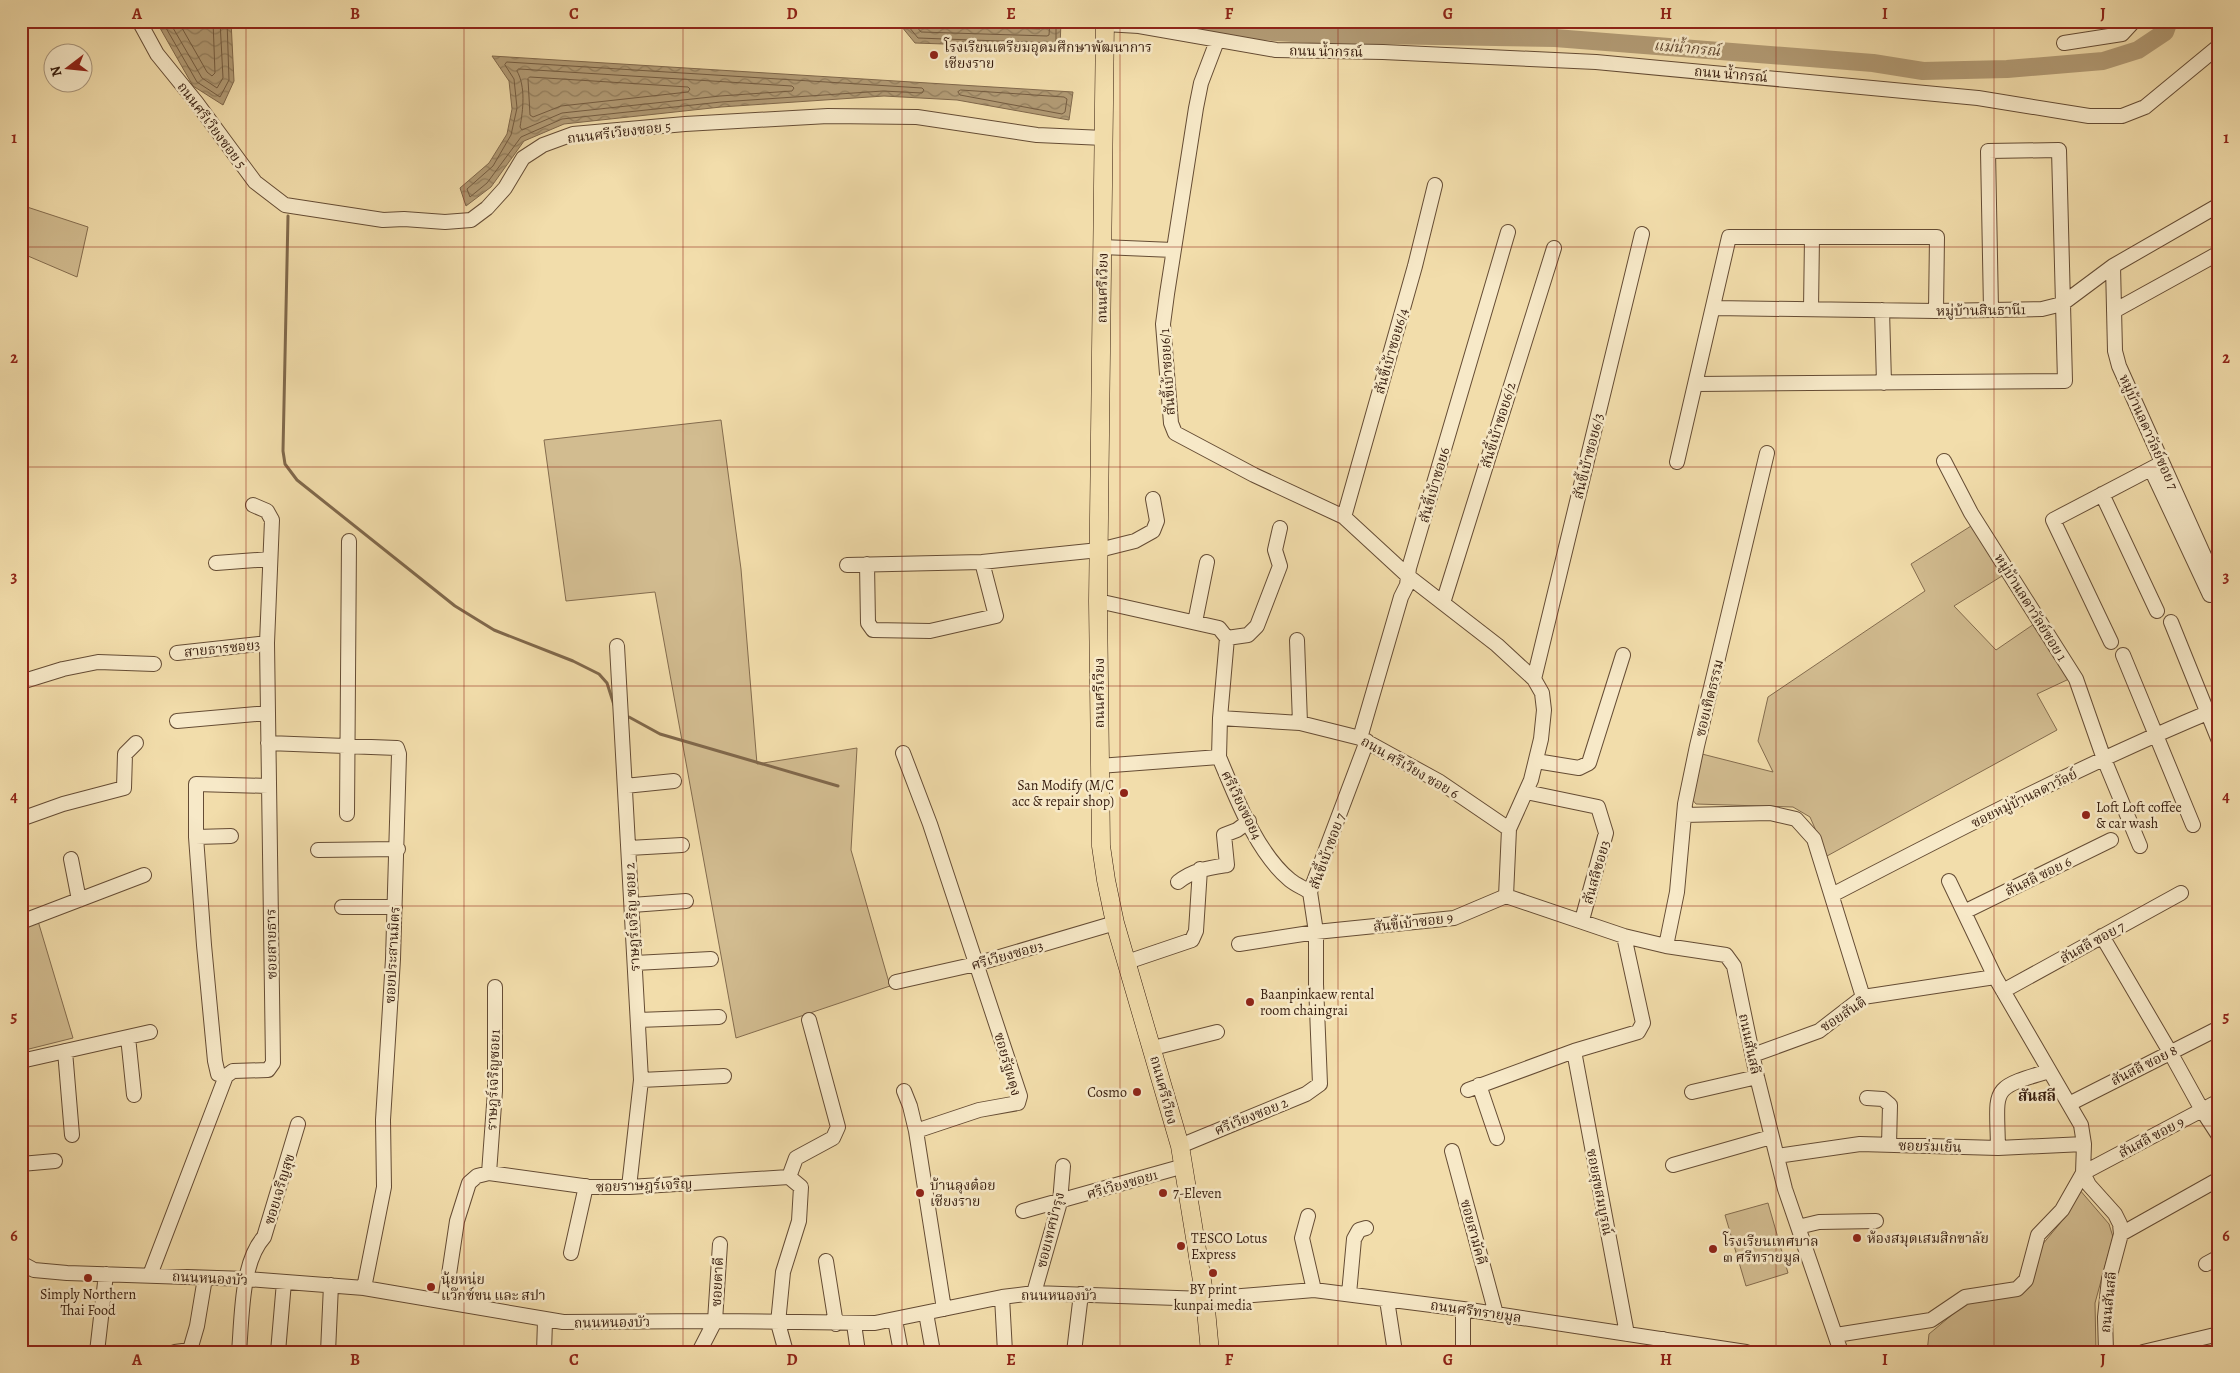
<svg xmlns="http://www.w3.org/2000/svg" width="2240" height="1373" font-family="Alegreya,'Noto Serif Thai',serif">
  <style>
    .green { fill: #d2bc90; stroke: #846c4e }
    .water { fill: url(#water-waves); stroke: #80684b }
    .lines { fill: none; stroke-linecap: round; stroke-linejoin: round }
    .shore { stroke: #745c41; stroke-width: 1 }
    .stream { stroke: #80684b; stroke-width: 3 }
    .river { stroke: #b29b75; stroke-width: 18 }
    .minor-casing { stroke: #654c34; stroke-width: 16 }
    .major-casing { stroke: #361c0d; stroke-width: 19 }
    .minor { stroke: #f7e9c8; stroke-width: 14 }
    .major { stroke: #f2ddab; stroke-width: 18 }
    .grid { fill: none; stroke: #8f2418; stroke-width: 1; stroke-opacity: 0.55 }
    .poi-dot { fill: #8f2418; stroke: #f7e9c8; stroke-width: 2 }
    .labels { text-anchor: middle; stroke-width: 5; stroke-linejoin: round; paint-order: stroke }
    .poi-label { font-size: 14px; fill: #361c0d; stroke: #f7e9c8; text-anchor: start }
    .street-label { font-size: 14px; fill: #361c0d; stroke: #f7e9c8 }
    .water-label { font-size: 15px; font-style: italic; fill: #614831; stroke: #f7e9c8 }
    .neighbourhood-label { font-size: 15px; font-weight: bold; fill: #361c0d; stroke: #f7e9c8 }
    .neatline { fill: none; stroke: #8f2418; stroke-width: 2 }
    .grid-label { font-size: 16px; text-anchor: middle; font-weight: bold; fill: #8f2418 }
  </style>
  <defs>
    <pattern id="water-waves" width="16" height="10" patternUnits="userSpaceOnUse" patternTransform="scale(1.25)"><rect width="16" height="10" fill="#b29b75"/><path d="M0 5q4-4 8 0t8 0" fill="none" stroke="#927e5e"/></pattern>
  </defs>
  <rect width="100%" height="100%" fill="#f2ddab"/>
  <filter id="stains"><feTurbulence type="fractalNoise" baseFrequency=".004" numOctaves="4"/><feColorMatrix values="0 0 0 0 .2 0 0 0 0 .09 0 0 0 0 .02 0 0 0 .5 -.17"/></filter>
  <radialGradient id="worn" r=".72"><stop offset=".6" stop-color="#630" stop-opacity="0"/><stop offset="1" stop-color="#630" stop-opacity=".3"/></radialGradient>
  <path class="green" d="M 21,205 L 88,227 L 77,277 L 21,253 Z
    M 721,420 L 741,569 L 757,764 L 857,748 L 851,850 L 890,986 L 736,1038 L 655,592 L 566,601 L 544,440 Z
    M 1971,526 L 1976,528 L 2002,576 L 1954,606 L 1996,650 L 2034,624 L 2069,679 L 2037,694 L 2057,730 L 1827,856 L 1810,817 L 1793,807 L 1696,804 L 1691,798 L 1702,754 L 1773,772 L 1758,741 L 1768,697 L 1925,591 L 1911,564 Z
    M 38,921 L 73,1038 L 21,1051 L 21,927 Z
    M 2079,1189 L 2109,1224 L 2113,1237 L 2095,1303 L 2096,1352 L 1927,1352 L 1929,1334 L 1965,1304 L 2021,1295 L 2030,1286 L 2042,1245 L 2066,1216 Z
    M 1768,1203 L 1788,1273 L 1746,1286 L 1725,1215 Z"/>
  <path class="water" d="M 156,21 L 231,21 L 234,81 L 223,105 L 193,86 Z
    M 897,21 L 1061,21 L 1060,48 L 915,43 Z
    M 492,56 L 1073,92 L 1069,120 L 957,100 L 884,96 L 721,107 L 564,124 L 524,141 L 491,187 L 466,206 L 460,188 L 489,163 L 507,134 L 512,109 L 509,81 Z"/>
  <g class="lines">
    <path class="shore" d="M 162,21 L 197,82 L 220,97 L 229,80 L 227,21
      M 169,21 L 202,78 L 217,88 L 223,78 L 220,21
      M 178,21 L 207,72 L 212,76 L 215,73 L 213,21
      M 904,21 L 918,38 L 1053,43 L 1056,41 L 1056,21
      M 912,21 L 921,32 L 1047,36 L 1049,35 L 1050,21
      M 921,21 L 925,25 L 1040,29 L 1042,27 L 1043,21
      M 507,62 L 922,88 L 924,90 L 922,93 L 883,91 L 721,102 L 562,119 L 521,137 L 487,183 L 470,197 L 467,189 L 493,166 L 511,135 L 517,108 L 514,79 L 505,65 Z
      M 519,69 L 792,86 L 794,88 L 792,91 L 720,96 L 562,113 L 522,130 L 520,127 C 523,110 526,87 517,71 Z
      M 530,77 L 688,87 L 690,89 L 688,92 L 561,106 L 533,117 L 530,115 L 528,79 Z
      M 961,90 L 1064,97 L 1067,99 L 1065,112 L 1062,114 L 960,95 L 958,92 Z"/>
    <path class="stream" d="M 288,216 L 283,451 L 285,464 L 297,480 L 455,606 L 494,630 L 573,661 L 599,674 L 607,683 L 614,705
      M 629,717 L 660,734 L 838,786"/>
    <path class="river" d="M 1190,21 L 1240,30 L 1311,34 L 1555,38 L 1873,63 L 1923,71 L 2007,69 L 2103,61 L 2138,50 L 2165,32 L 2169,21"/>
    <defs>
      <path id="minor" d="M 139,21 L 157,54 L 196,102 L 255,182 L 285,205 L 383,220 L 404,219 L 445,222 L 471,220 L 487,208 L 505,188 L 523,158 L 543,145 L 573,134 L 685,124 L 828,116 L 917,117 L 1037,135 L 1104,138
        M 2212,21 L 2219,24
        M 1105,24 L 1139,26 L 1276,50 L 1383,52 L 1596,62 L 1978,98 L 2089,116 L 2122,116 L 2145,107 L 2219,46
        M 1217,41 L 1201,83 L 1196,108 L 1167,294 L 1163,324 L 1171,423 L 1175,433 L 1254,475 L 1344,517 L 1408,576 L 1497,645 L 1534,679 L 1542,693 L 1544,710 L 1541,739 L 1531,780 L 1509,829 L 1506,896
        M 2064,43 L 2122,34 L 2134,21
        M 1102,247 L 1173,250
        M 2113,266 L 2115,351 L 2119,366 L 2219,589
        M 1714,308 L 1936,311 L 2042,309 L 2062,304 L 2113,266 L 2219,205
        M 1811,309 L 1812,237
        M 1882,310 L 1884,383
        M 2114,311 L 2219,253
        M 1696,384 L 2065,381 L 2059,150 L 1988,151 L 1991,309
        M 1944,461 L 1971,513 L 2076,679 L 2104,759 L 2140,846
        M 1677,462 L 1729,237 L 1937,237 L 1936,311
        M 2151,469 L 2210,595
        M 2102,494 L 2157,611
        M 1344,517 L 1415,266 L 1435,185
        M 216,563 L 270,559
        M 867,564 L 868,623 L 873,630 L 930,631 L 996,616 L 982,562
        M 847,565 L 982,562 L 1099,550 L 1135,541 L 1153,531 L 1157,521 L 1153,499
        M 1098,601 L 1219,628 L 1227,638 L 1220,718 L 1300,723 L 1360,738 L 1440,782 L 1509,829
        M 1443,603 L 1554,248
        M 1195,622 L 1207,562
        M 2171,622 L 2219,741
        M 1227,638 L 1248,635 L 1257,626 L 1280,566 L 1275,550 L 1280,528
        M 1297,640 L 1300,723
        M 2111,642 L 2053,520 L 2162,463
        M 617,646 L 641,1080 L 629,1187
        M 177,653 L 267,643
        M 2123,655 L 2193,825
        M 1534,679 L 1642,234
        M 21,682 L 63,669 L 98,662 L 154,664
        M 177,721 L 268,713
        M 1360,738 L 1401,597 L 1407,585 L 1409,568 L 1508,232
        M 268,743 L 397,748 L 399,754 L 393,959 L 383,1120 L 384,1187 L 364,1288
        M 903,753 L 930,824 L 1020,1096 L 1018,1103 L 979,1110 L 916,1131 L 944,1309
        M 1219,757 L 1220,718
        M 1536,761 L 1579,768 L 1589,763 L 1623,655
        M 1099,766 L 1219,757 C 1236,797 1256,852 1290,880 C 1296,885 1304,888 1310,892
        M 625,786 L 674,781
        M 1526,792 L 1598,807 L 1606,833 L 1582,920
        M 347,814 L 349,541
        M 1684,815 L 1770,813 L 1796,819 L 1814,839 L 1863,997
        M 21,819 L 63,804 L 124,788 L 125,754 L 136,743
        M 196,837 L 231,836
        M 629,848 L 682,845
        M 318,850 L 398,849
        M 71,859 L 79,900
        M 1949,881 L 1995,977 L 2081,1125 L 2084,1144 L 2083,1173 L 2089,1185 L 2115,1214 L 2120,1224 L 2121,1234 L 2109,1279 L 2105,1317 L 2106,1352
        M 1178,882 C 1193,870 1208,868 1227,865 L 1224,835 L 1237,830 L 1249,821
        M 1832,895 C 1959,829 2086,763 2219,708
        M 1506,896 L 1624,936 L 1666,946 L 1726,955 L 1734,966 L 1757,1077 L 1785,1189 L 1841,1352
        M 632,905 L 686,901
        M 342,907 L 395,907
        M 1964,912 L 2111,840
        M 21,922 L 144,875
        M 1624,936 L 1643,1023 L 1638,1032 L 1574,1051 L 1627,1334
        M 2102,936 L 2170,1052 L 2202,1110 L 2219,1136
        M 1239,944 L 1316,932 L 1454,918 L 1506,896
        M 1666,946 L 1677,892 L 1685,804 L 1697,746 L 1767,453
        M 1127,962 L 1192,940 L 1196,931 L 1200,869
        M 635,963 L 711,959
        M 896,982 L 976,964 L 1115,923
        M 2003,991 L 2181,893
        M 638,1020 L 719,1017
        M 128,1037 L 134,1095
        M 1153,1048 L 1217,1032
        M 65,1051 L 72,1135
        M 1753,1055 L 1819,1031 L 1863,997 L 1995,977
        M 21,1061 L 150,1032
        M 226,1076 L 218,1074 L 215,1061 L 204,945 L 196,837 L 196,784 L 268,786
        M 641,1080 L 724,1076
        M 1479,1085 L 1497,1138
        M 1468,1090 L 1574,1051
        M 904,1091 L 910,1106 L 916,1131
        M 1692,1092 L 1757,1077
        M 1867,1098 L 1883,1099 L 1890,1105 L 1889,1145
        M 2069,1104 L 2219,1028
        M 1180,1146 L 1306,1094 L 1320,1084 L 1316,984 L 1316,932 L 1310,892 L 1367,741
        M 1998,1148 C 1997,1087 1989,1089 2049,1071
        M 1452,1151 L 1496,1314
        M 1777,1156 L 1860,1144 L 1998,1148 L 2084,1144
        M 21,1164 L 55,1161
        M 1673,1165 L 1771,1137
        M 489,1173 L 495,1091 L 495,987
        M 789,1177 L 796,1158 L 833,1138 L 838,1127 L 809,1020
        M 1023,1211 L 1184,1166
        M 1308,1216 L 1302,1238 L 1314,1290
        M 1798,1227 L 1819,1222 L 1876,1221
        M 2121,1234 L 2219,1179
        M 571,1253 L 586,1186
        M 826,1261 L 836,1324
        M 21,1263 L 34,1270 L 67,1273 L 247,1279 L 364,1288 L 563,1322 L 715,1321 L 875,1323 L 1002,1297 L 1034,1293 L 1205,1299 L 1314,1290 L 1463,1309 L 1746,1352
        M 2206,1264 L 2219,1257
        M 150,1275 L 226,1076 L 233,1071 L 268,1070 L 273,1063 L 267,643 L 272,520 L 267,511 L 253,505
        M 1034,1293 L 1060,1202 L 1063,1166
        M 1349,1294 L 1354,1239 L 1359,1230 L 1366,1228
        M 1002,1297 L 1005,1352
        M 1387,1300 L 1395,1352
        M 445,1301 L 457,1221 L 469,1183 L 477,1176 L 489,1173 L 590,1187 L 629,1187 L 789,1177 L 801,1187 L 799,1221 L 783,1272 L 778,1323 L 786,1352
        M 1463,1309 L 1463,1352
        M 926,1313 L 933,1352
        M 895,1320 L 901,1352
        M 854,1324 L 858,1352
        M 1836,1335 L 1931,1320 L 1965,1297 L 2017,1289 L 2026,1280 L 2038,1235 L 2062,1210 L 2083,1173 L 2219,1101
        M 97,1352 L 106,1274
        M 175,1352 L 190,1350 L 197,1326 L 205,1278
        M 239,1352 C 242,1318 241,1262 264,1237 L 298,1124
        M 278,1352 L 284,1282
        M 328,1352 L 331,1285
        M 544,1352 L 545,1321
        M 699,1352 L 715,1321 L 720,1244
        M 1074,1352 L 1081,1294
        M 1661,1352 L 1663,1339
        M 2143,1352 L 2219,1334"/>
      <path id="major" d="M 1105,21 L 1098,601 L 1101,846 L 1106,880 L 1115,923 L 1180,1146 L 1205,1299 L 1210,1352"/>
    </defs>
    <use href="#minor" class="minor-casing"/>
    <use href="#major" class="major-casing"/>
    <use href="#minor" class="minor"/>
    <use href="#major" class="major"/>
  </g>
  <path class="grid" d="M 246,21 L 246,1352M 464,21 L 464,1352M 683,21 L 683,1352M 902,21 L 902,1352M 1120,21 L 1120,1352M 1338,21 L 1338,1352M 1557,21 L 1557,1352M 1776,21 L 1776,1352M 1994,21 L 1994,1352M 21,247 L 2219,247M 21,467 L 2219,467M 21,686 L 2219,686M 21,906 L 2219,906M 21,1126 L 2219,1126"/>
  <g class="poi-dot">
    <circle cx="934" cy="55" r="5"/>
    <circle cx="1124" cy="793" r="5"/>
    <circle cx="2086" cy="815" r="5"/>
    <circle cx="1250" cy="1002" r="5"/>
    <circle cx="1137" cy="1092" r="5"/>
    <circle cx="920" cy="1193" r="5"/>
    <circle cx="1163" cy="1193" r="5"/>
    <circle cx="1857" cy="1238" r="5"/>
    <circle cx="1181" cy="1246" r="5"/>
    <circle cx="1713" cy="1249" r="5"/>
    <circle cx="1213" cy="1273" r="5"/>
    <circle cx="88" cy="1278" r="5"/>
    <circle cx="431" cy="1287" r="5"/>
  </g>
  <g class="labels">
    <g class="poi-label">
      <text x="944" y="52">โรงเรียนเตรียมอุดมศึกษาพัฒนาการ<tspan x="944" dy="16">เชียงราย</tspan></text>
      <text x="1114" y="790" text-anchor="end">San Modify (M/C<tspan x="1114" dy="16">acc &amp; repair shop)</tspan></text>
      <text x="2096" y="812">Loft Loft coffee<tspan x="2096" dy="16">&amp; car wash</tspan></text>
      <text x="1260" y="999">Baanpinkaew rental<tspan x="1260" dy="16">room chaingrai</tspan></text>
      <text x="1127" y="1097" text-anchor="end">Cosmo</text>
      <text x="930" y="1190">บ้านลุงต๋อย<tspan x="930" dy="16">เชียงราย</tspan></text>
      <text x="1173" y="1198">7-Eleven</text>
      <text x="1191" y="1243">TESCO Lotus<tspan x="1191" dy="16">Express</tspan></text>
      <text x="1867" y="1243">ห้องสมุดเสมสิกขาลัย</text>
      <text x="1723" y="1246">โรงเรียนเทศบาล<tspan x="1723" dy="16">๓ ศรีทรายมูล</tspan></text>
      <text x="441" y="1284">นุ้ยหนุ่ย<tspan x="441" dy="16">แว๊กซ์ขน และ สปา</tspan></text>
      <text x="1213" y="1294" text-anchor="middle">BY print<tspan x="1213" dy="16">kunpai media</tspan></text>
      <text x="88" y="1299" text-anchor="middle">Simply Northern<tspan x="88" dy="16">Thai Food</tspan></text>
    </g>
    <g class="street-label">
      <text transform="translate(1326 51) rotate(1)" y="5">ถนน น้ำกรณ์</text>
      <text transform="translate(1731 74) rotate(5)" y="5">ถนน น้ำกรณ์</text>
      <text transform="translate(212 125) rotate(53)" y="5">ถนนศรีเวียงซอย 5</text>
      <text transform="translate(619 132) rotate(-7)" y="5">ถนนศรีเวียงซอย 5</text>
      <text transform="translate(1102 288) rotate(-89)" y="5">ถนนศรีเวียง</text>
      <text transform="translate(1981 310) rotate(-1)" y="5">หมู่บ้านสินธานี1</text>
      <text transform="translate(1391 351) rotate(-74)" y="5">สันขี้เบ้าซอย6/4</text>
      <text transform="translate(1167 372) rotate(-94)" y="5">สันขี้เบ้าซอย6/1</text>
      <text transform="translate(1498 425) rotate(-73)" y="5">สันขี้เบ้าซอย6/2</text>
      <text transform="translate(2149 432) rotate(66)" y="5">หมู่บ้านลดาวัลย์ซอย 7</text>
      <text transform="translate(1588 456) rotate(-76)" y="5">สันขี้เบ้าซอย6/3</text>
      <text transform="translate(1434 485) rotate(-74)" y="5">สันขี้เบ้าซอย6</text>
      <text transform="translate(2031 607) rotate(58)" y="5">หมู่บ้านลดาวัลย์ซอย 1</text>
      <text transform="translate(222 648) rotate(-6)" y="5">สายธารซอย3</text>
      <text transform="translate(1099 693) rotate(-90)" y="5">ถนนศรีเวียง</text>
      <text transform="translate(1709 698) rotate(-76)" y="5">ซอยเทิดธรรม</text>
      <text transform="translate(1410 767) rotate(30)" y="5">ถนน ศรีเวียง ซอย 6</text>
      <text transform="translate(2024 798) rotate(-26)" y="5">ซอยหมู่บ้านลดาวัลย์</text>
      <text transform="translate(1242 805) rotate(64)" y="5">ศรีเวียงซอย4</text>
      <text transform="translate(1327 851) rotate(-70)" y="5">สันขี้เบ้าซอย 7</text>
      <text transform="translate(1596 872) rotate(-74)" y="5">สันสลีซอย3</text>
      <text transform="translate(2038 876) rotate(-26)" y="5">สันสลี ซอย 6</text>
      <text transform="translate(632 917) rotate(-93)" y="5">ราษฎร์เจริญ ซอย 2</text>
      <text transform="translate(1413 922) rotate(-7)" y="5">สันขี้เบ้าซอย 9</text>
      <text transform="translate(2092 942) rotate(-29)" y="5">สันสลี ซอย 7</text>
      <text transform="translate(271 944) rotate(-91)" y="5">ซอยสายธาร</text>
      <text transform="translate(392 955) rotate(-87)" y="5">ซอยประสานมิตร</text>
      <text transform="translate(1007 955) rotate(-16)" y="5">ศรีเวียงซอย3</text>
      <text transform="translate(1843 1014) rotate(-33)" y="5">ซอยสันติ</text>
      <text transform="translate(1750 1044) rotate(78)" y="5">ถนนสันสลี</text>
      <text transform="translate(1008 1064) rotate(74)" y="5">ซอยรัฐผดุง</text>
      <text transform="translate(2144 1065) rotate(-27)" y="5">สันสลี ซอย 8</text>
      <text transform="translate(493 1080) rotate(-88)" y="5">ราษฎร์เจริญซอย1</text>
      <text transform="translate(1164 1090) rotate(75)" y="5">ถนนศรีเวียง</text>
      <text transform="translate(1251 1116) rotate(-22)" y="5">ศรีเวียงซอย 2</text>
      <text transform="translate(2151 1137) rotate(-28)" y="5">สันสลี ซอย 9</text>
      <text transform="translate(1930 1146) rotate(2)" y="5">ซอยร่มเย็น</text>
      <text transform="translate(1122 1184) rotate(-16)" y="5">ศรีเวียงซอย1</text>
      <text transform="translate(644 1185) rotate(-2)" y="5">ซอยราษฎร์เจริญ</text>
      <text transform="translate(279 1189) rotate(-73)" y="5">ซอยเจริญสุข</text>
      <text transform="translate(1600 1192) rotate(79)" y="5">ซอยสุขสมบูรณ์</text>
      <text transform="translate(1050 1230) rotate(-76)" y="5">ซอยเทศบำรุง</text>
      <text transform="translate(1474 1232) rotate(75)" y="5">ซอยสามัคคี</text>
      <text transform="translate(210 1278) rotate(3)" y="5">ถนนหนองบัว</text>
      <text transform="translate(717 1282) rotate(-87)" y="5">ซอยตาดี</text>
      <text x="1059" y="1300">ถนนหนองบัว</text>
      <text transform="translate(2108 1302) rotate(-84)" y="5">ถนนสันสลี</text>
      <text transform="translate(1476 1311) rotate(8)" y="5">ถนนศรีทรายมูล</text>
      <text transform="translate(612 1322) rotate(-1)" y="5">ถนนหนองบัว</text>
    </g>
    <g class="water-label">
      <text transform="translate(1687 48) rotate(5)" y="5">แม่น้ำกรณ์</text>
    </g>
    <g class="neighbourhood-label">
      <text x="2037" y="1101">สันสลี</text>
    </g>
  </g>
  <rect width="2240" height="1373" fill="none" stroke="#f2ddab" stroke-width="55"/>
  <g transform="translate(68 68) rotate(254)"><circle r="24" fill="#f7e9c8" stroke="#aa977d"/>
  <path d="M0-4L9 19L0 12L-9 19Z" fill="#8f2418"/>
  <text y="-8" font-size="14" font-weight="bold" text-anchor="middle" fill="#361c0d">N</text>
  </g>
  <rect x="28" y="28" width="2184" height="1318" class="neatline"/>
  <g class="grid-label">
    <text x="137" y="19">A</text>
    <text x="355" y="19">B</text>
    <text x="574" y="19">C</text>
    <text x="792" y="19">D</text>
    <text x="1011" y="19">E</text>
    <text x="1229" y="19">F</text>
    <text x="1448" y="19">G</text>
    <text x="1666" y="19">H</text>
    <text x="1885" y="19">I</text>
    <text x="2103" y="19">J</text>
    <text x="14" y="143">1</text>
    <text x="2226" y="143">1</text>
    <text x="14" y="363">2</text>
    <text x="2226" y="363">2</text>
    <text x="14" y="582">3</text>
    <text x="2226" y="582">3</text>
    <text x="14" y="802">4</text>
    <text x="2226" y="802">4</text>
    <text x="14" y="1022">5</text>
    <text x="2226" y="1022">5</text>
    <text x="14" y="1241">6</text>
    <text x="2226" y="1241">6</text>
    <text x="137" y="1365">A</text>
    <text x="355" y="1365">B</text>
    <text x="574" y="1365">C</text>
    <text x="792" y="1365">D</text>
    <text x="1011" y="1365">E</text>
    <text x="1229" y="1365">F</text>
    <text x="1448" y="1365">G</text>
    <text x="1666" y="1365">H</text>
    <text x="1885" y="1365">I</text>
    <text x="2103" y="1365">J</text>
  </g>
  <rect width="100%" height="100%" filter="url(#stains)"/>
  <rect width="100%" height="100%" fill="url(#worn)"/>
</svg>
